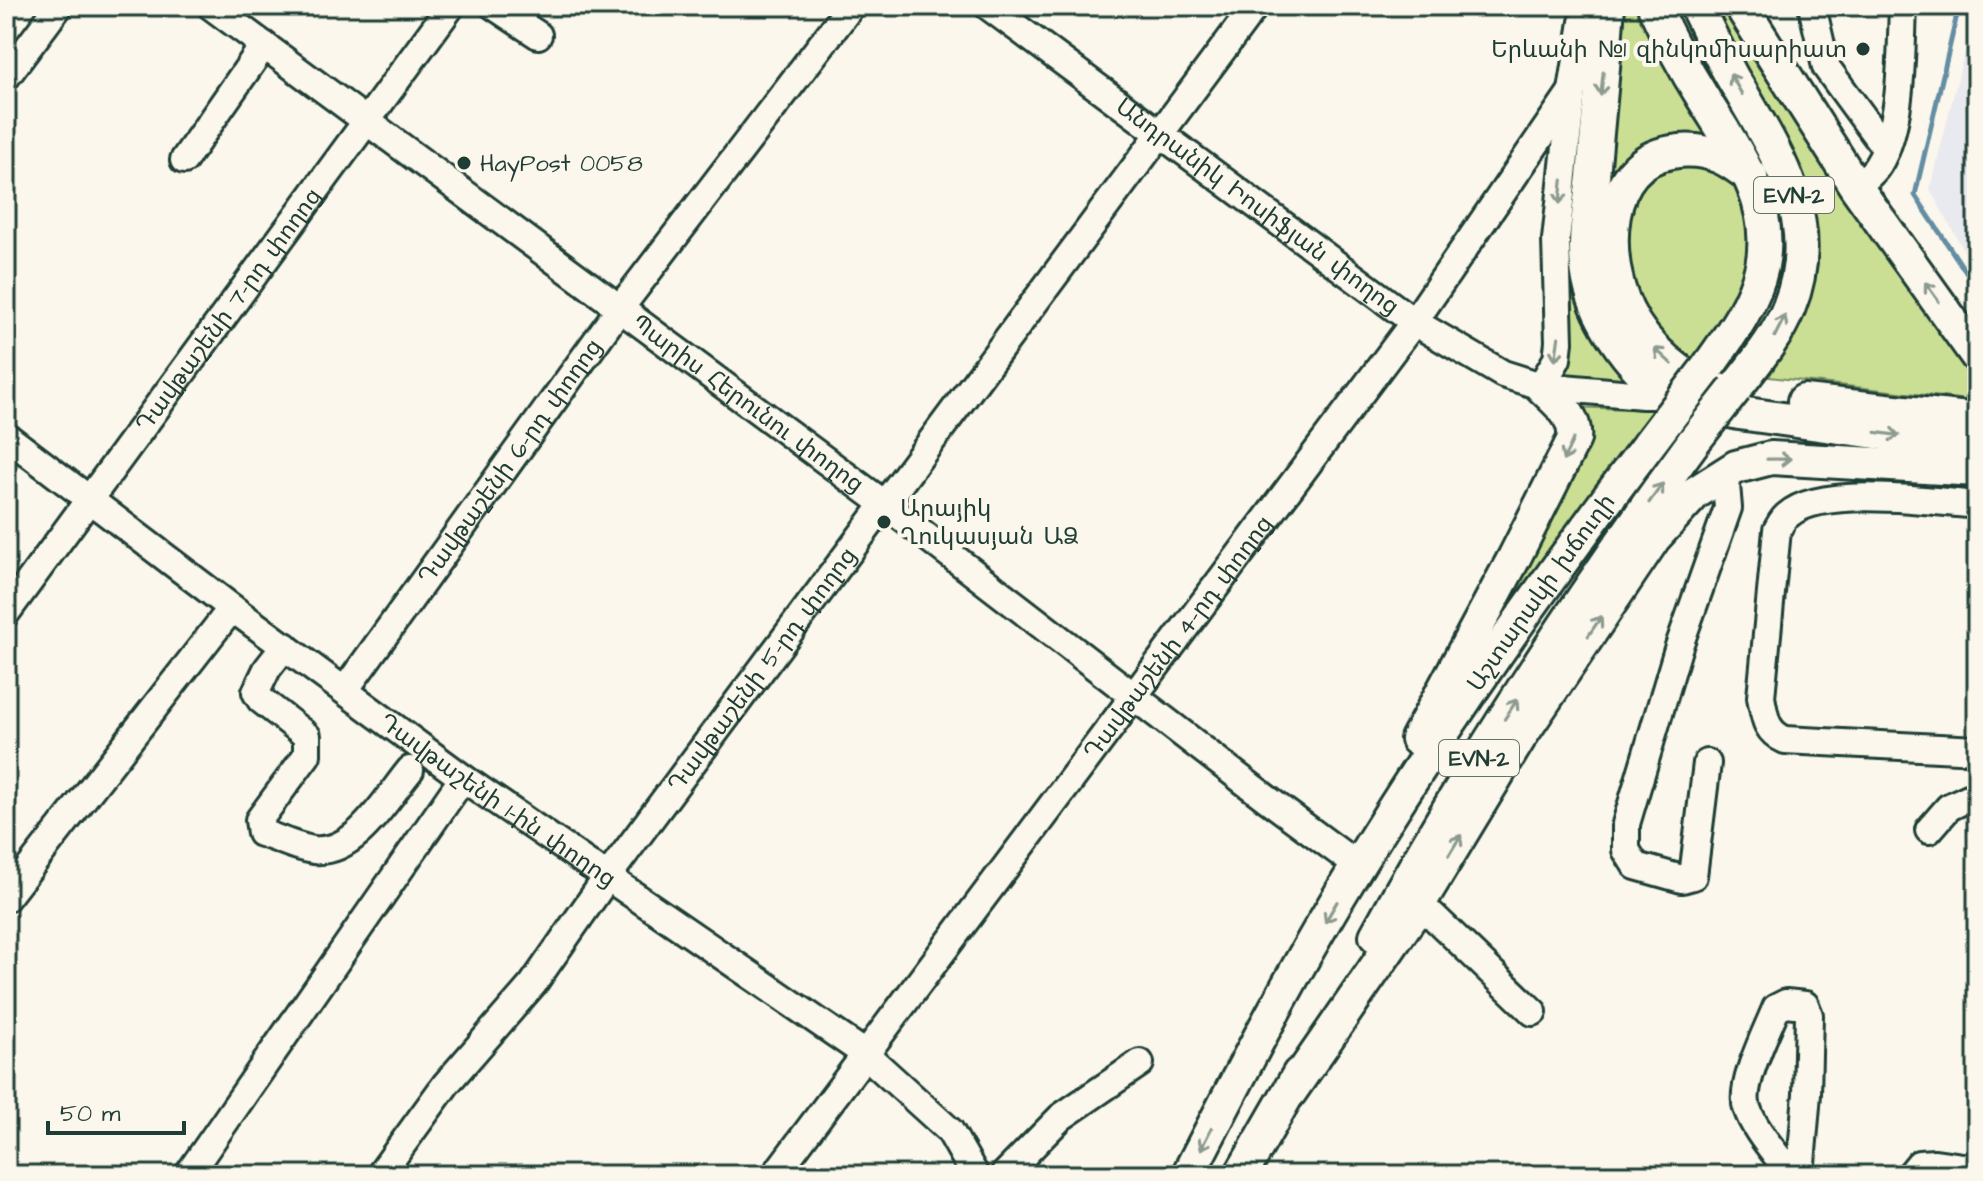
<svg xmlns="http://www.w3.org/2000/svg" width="1983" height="1181" font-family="'Architects Daughter','Noto Sans Armenian',sans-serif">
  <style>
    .built { fill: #e9e9f0 }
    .green { fill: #cbdf94; stroke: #758e64; stroke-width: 2 }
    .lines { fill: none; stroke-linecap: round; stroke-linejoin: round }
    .stream { stroke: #638da3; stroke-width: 5 }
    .minor-casing { stroke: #1f3d34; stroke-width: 32 }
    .major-casing { stroke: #1f3d34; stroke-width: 38 }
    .minor { stroke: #fbf7ec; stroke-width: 26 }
    .major { stroke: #fbf7ec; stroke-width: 32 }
    .major-bridge-casing { stroke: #1f3d34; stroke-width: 38; stroke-linecap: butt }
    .major-bridge { stroke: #fbf7ec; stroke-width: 32 }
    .oneway { stroke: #8d9a90 }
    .poi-dot { fill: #1f3d34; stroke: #fbf7ec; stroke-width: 3 }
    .labels { text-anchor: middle; stroke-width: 8; stroke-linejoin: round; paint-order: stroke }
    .shield { fill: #fbf7ec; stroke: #61756b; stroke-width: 2 }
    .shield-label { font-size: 22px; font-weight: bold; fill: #1f3d34 }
    .poi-label { font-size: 24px; fill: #1f3d34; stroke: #fbf7ec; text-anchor: start }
    .street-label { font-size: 24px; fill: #1f3d34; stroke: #fbf7ec }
  </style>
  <rect width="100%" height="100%" fill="#fbf7ec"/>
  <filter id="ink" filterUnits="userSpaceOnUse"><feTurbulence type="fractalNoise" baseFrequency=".0125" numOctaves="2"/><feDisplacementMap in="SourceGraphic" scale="16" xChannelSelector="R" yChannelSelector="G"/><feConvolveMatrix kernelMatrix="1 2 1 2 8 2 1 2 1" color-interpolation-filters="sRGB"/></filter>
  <g filter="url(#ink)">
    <path class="built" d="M 1976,6 L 1977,6 L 1977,274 L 1930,189 Z"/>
    <path class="green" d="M 1622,6 L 1642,6 L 1721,145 L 1610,186 Z
      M 1707,6 L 1726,6 L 1751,57 L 1977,383 L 1977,401 L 1769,377 L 1794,334 L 1813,280 L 1816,217 L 1799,164 Z
      M 1694,162 L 1727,176 L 1741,194 L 1752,230 L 1747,279 L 1693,368 L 1634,303 L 1624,241 L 1637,188 L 1652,174 Z
      M 1569,261 C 1572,273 1572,287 1576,299 C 1586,333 1610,365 1637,387 L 1553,383 Z
      M 1571,407 L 1653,410 L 1654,420 L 1436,722 Z"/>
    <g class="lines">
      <path class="stream" d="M 1959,6 L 1915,195 L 1977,289"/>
      <defs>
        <g id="minor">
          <path id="s1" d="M 211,6 L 883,503 L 1266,798 L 1358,866"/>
          <path d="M 494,6 L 538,35"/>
          <path id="s2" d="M 988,6 L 1414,322 L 1503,374 L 1541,386 L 1643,395 L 1680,395"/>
          <path d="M 1812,6 L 1826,67 L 1886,149"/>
          <path d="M 6,77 L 59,6"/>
          <path d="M 184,160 L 264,45"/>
          <path d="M 1856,187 C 1863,180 1873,174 1878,165 C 1903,125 1901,53 1903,6"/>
          <path d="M 1541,386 L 1557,359 L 1559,342 L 1556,240 L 1572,91 L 1583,22 L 1592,6"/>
          <path id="s3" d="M 6,436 L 232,608 L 463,778 L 864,1053 L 950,1131 L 975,1175"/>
          <path d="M 1977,505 C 1934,501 1820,485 1788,515 C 1783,518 1780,525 1777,530 L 1761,697 C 1765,717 1765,731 1785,740 L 1977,750"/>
          <path id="s4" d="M 6,613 L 451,6"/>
          <path d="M 285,646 L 267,669 L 256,692 L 261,700 L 307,736 L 307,755 L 259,820 L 261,833 C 278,838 297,848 314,850 C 356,854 386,799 410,770"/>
          <path id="s5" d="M 345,690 L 620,308 L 851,6"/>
          <path d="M 1707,763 L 1693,876 L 1682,879 L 1636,866 L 1626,850 L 1626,824 L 1678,649 L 1728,508 L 1725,473"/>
          <path d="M 1929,830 L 1949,807 L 1977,794"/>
          <path d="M 6,898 L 232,608"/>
          <path d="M 1414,912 L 1432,915 L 1533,1012"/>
          <path d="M 188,1175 L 463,778"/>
          <path id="s6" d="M 380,1175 L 446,1084 L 533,984 L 608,876 L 1255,6"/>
          <path id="s7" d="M 775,1175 L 1414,322 L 1572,91"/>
          <path d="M 1004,1175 L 1061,1117 L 1140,1063"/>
          <path d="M 1791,1175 C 1777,1154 1755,1132 1747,1108 C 1739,1085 1767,1031 1776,1008 L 1786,1003 L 1805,1005 L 1809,1015 L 1807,1094 L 1800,1175"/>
          <path d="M 1910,1175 L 1919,1164 L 1935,1163 L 1977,1169"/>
        </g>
        <g id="major">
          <path d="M 1608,6 C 1604,63 1598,120 1593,177 C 1589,210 1582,247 1589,280 C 1597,321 1636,377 1674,396 C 1693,405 1718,408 1739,413 L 1977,446"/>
          <path d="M 1654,6 C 1668,38 1684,68 1703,98 C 1735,150 1775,201 1762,266 C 1754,304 1729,337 1707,368"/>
          <path d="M 1696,6 C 1708,30 1719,54 1732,77 C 1774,149 1824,220 1789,307 C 1777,338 1755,363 1735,389"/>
          <path d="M 1741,6 L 1856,187 L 1977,356"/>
          <path d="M 1722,391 C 1683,382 1644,346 1627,310 C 1602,258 1602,163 1672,152 C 1689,149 1703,150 1720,157 C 1730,161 1741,170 1751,176"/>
          <path d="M 1804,401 L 1977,420"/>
          <path d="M 1417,739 L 1514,558 L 1574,439 C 1577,415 1556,402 1541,386"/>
          <path d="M 1376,936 C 1470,764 1578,599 1694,441"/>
          <path d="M 1290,1092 L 1414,912 L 1520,737 L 1654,538 L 1695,493 L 1736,467 L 1771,458 L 1977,470"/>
          <path id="s8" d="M 1188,1175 C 1242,1070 1297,963 1360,862 C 1454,709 1558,563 1667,420"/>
          <path d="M 1241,1175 L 1299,1074"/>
        </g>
      </defs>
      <use href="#minor" class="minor-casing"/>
      <use href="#major" class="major-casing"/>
      <use href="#minor" class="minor"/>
      <use href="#major" class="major"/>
      <defs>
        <path id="major-bridge" d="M 1667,420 L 1707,368
          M 1694,441 L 1735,389"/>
      </defs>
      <use href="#major-bridge" class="major-bridge-casing"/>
      <use href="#major-bridge" class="major-bridge"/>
    </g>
    <defs><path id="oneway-shaft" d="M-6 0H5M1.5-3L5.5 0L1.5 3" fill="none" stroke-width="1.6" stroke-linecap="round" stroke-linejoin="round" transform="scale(2)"/></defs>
    <g class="oneway">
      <use href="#oneway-shaft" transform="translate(1602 84) rotate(96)"/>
      <use href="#oneway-shaft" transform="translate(1736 84) rotate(-120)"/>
      <use href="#oneway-shaft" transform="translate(1561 192) rotate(96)"/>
      <use href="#oneway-shaft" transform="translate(1932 292) rotate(-126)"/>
      <use href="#oneway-shaft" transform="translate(1780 326) rotate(-63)"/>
      <use href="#oneway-shaft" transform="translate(1557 349) rotate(98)"/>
      <use href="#oneway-shaft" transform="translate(1663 356) rotate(-137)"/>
      <use href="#oneway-shaft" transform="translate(1888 434) rotate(8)"/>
      <use href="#oneway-shaft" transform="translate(1568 450) rotate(115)"/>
      <use href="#oneway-shaft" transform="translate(1779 459) rotate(-1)"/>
      <use href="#oneway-shaft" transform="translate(1656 493) rotate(-54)"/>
      <use href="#oneway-shaft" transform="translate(1595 626) rotate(-56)"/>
      <use href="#oneway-shaft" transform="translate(1511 709) rotate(-57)"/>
      <use href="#oneway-shaft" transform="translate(1455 845) rotate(-59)"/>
      <use href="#oneway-shaft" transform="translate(1331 912) rotate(120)"/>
      <use href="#oneway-shaft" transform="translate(1206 1139) rotate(117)"/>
    </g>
  </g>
  <g class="poi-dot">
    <circle cx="1863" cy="49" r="8"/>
    <circle cx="464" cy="163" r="8"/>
    <circle cx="884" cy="522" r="8"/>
  </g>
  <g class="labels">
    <g class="shield">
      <rect x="1754" y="177" width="80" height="36" rx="6"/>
      <rect x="1439" y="740" width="80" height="36" rx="6"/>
    </g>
    <g class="shield-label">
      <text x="1794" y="203">EVN-2</text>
      <text x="1479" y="766">EVN-2</text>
    </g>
    <g class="poi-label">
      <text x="1847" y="57" text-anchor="end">Երևանի №1 զինկոմիսարիատ</text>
      <text x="480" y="171">HayPost 0058</text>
      <text x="900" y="516">Արայիկ<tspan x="900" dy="28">Ղուկասյան ԱՁ</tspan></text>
    </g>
    <g class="street-label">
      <text dy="8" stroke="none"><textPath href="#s2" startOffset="336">Անդրանիկ Իոսիֆյան փողոց</textPath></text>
      <text dy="8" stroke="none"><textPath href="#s4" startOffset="376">Դավթաշենի 7-րդ փողոց</textPath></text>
      <text dy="8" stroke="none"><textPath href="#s1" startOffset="668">Պարիս Հերունու փողոց</textPath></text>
      <text dy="8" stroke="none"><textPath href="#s5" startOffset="282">Դավթաշենի 6-րդ փողոց</textPath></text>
      <text dy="8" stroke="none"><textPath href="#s8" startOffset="682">Աշտարակի խճուղի</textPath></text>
      <text dy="8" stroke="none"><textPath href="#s7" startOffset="672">Դավթաշենի 4-րդ փողոց</textPath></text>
      <text dy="8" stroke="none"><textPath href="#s6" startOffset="634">Դավթաշենի 5-րդ փողոց</textPath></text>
      <text dy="8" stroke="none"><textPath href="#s3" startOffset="612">Դավթաշենի 1-ին փողոց</textPath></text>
    </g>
  </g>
  <rect width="1983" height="1181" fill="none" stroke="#fbf7ec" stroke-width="32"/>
  <rect x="16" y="16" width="1951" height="1149" fill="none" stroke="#1f3d34" stroke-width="3" filter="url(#ink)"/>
  <path d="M48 1121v12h136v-12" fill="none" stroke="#1f3d34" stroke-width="4"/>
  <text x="60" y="1121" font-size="24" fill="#1f3d34" stroke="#fbf7ec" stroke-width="6" paint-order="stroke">50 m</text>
</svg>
